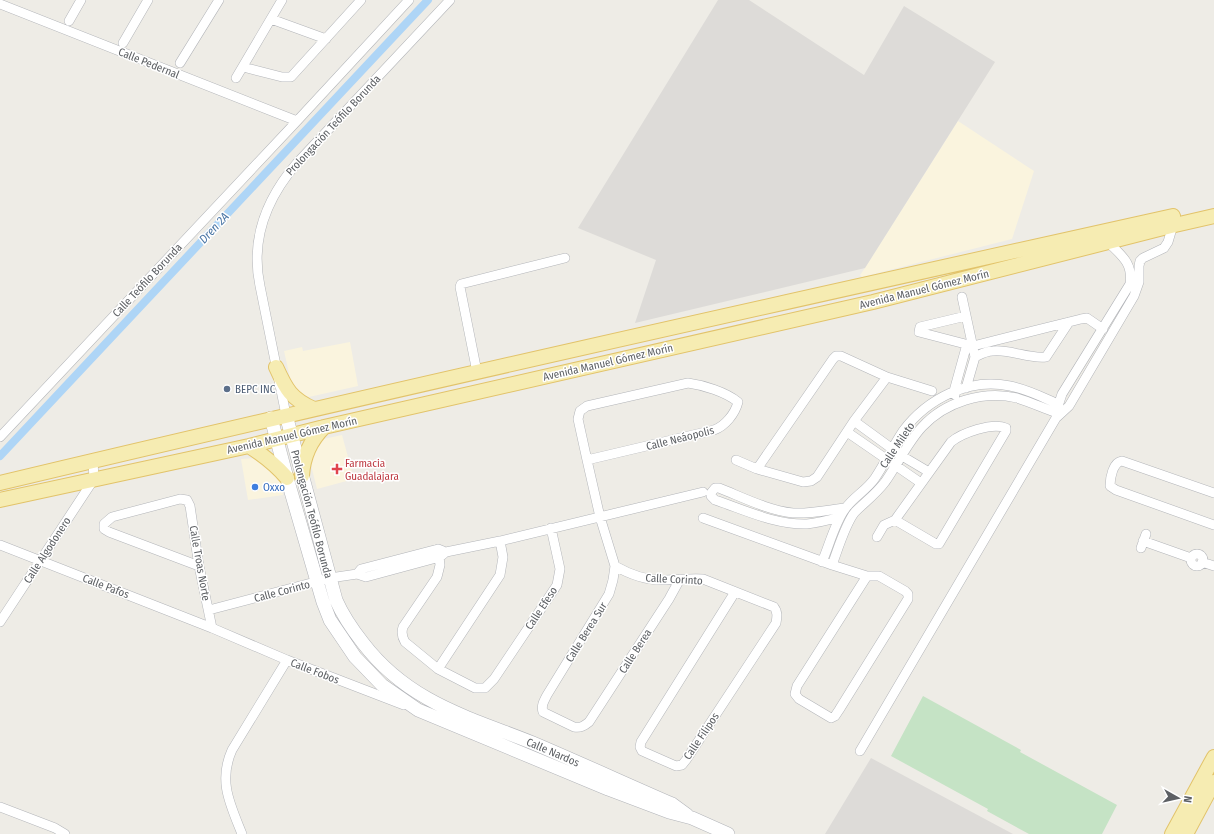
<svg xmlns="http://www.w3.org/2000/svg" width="1214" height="834" font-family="'Fira Sans Condensed',sans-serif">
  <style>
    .commercial { fill: #faf4de }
    .industrial { fill: #dddbd8 }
    .pitch { fill: #c5e3c5 }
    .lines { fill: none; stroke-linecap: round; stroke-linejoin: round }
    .canal { stroke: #aed5f6; stroke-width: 8 }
    .street-casing { stroke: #b3b5b9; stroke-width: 10 }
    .secondary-casing { stroke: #b2b4b9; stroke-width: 14 }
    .primary-casing { stroke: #e2c36a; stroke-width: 16 }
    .street { stroke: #fff; stroke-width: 9 }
    .secondary { stroke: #fff; stroke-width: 13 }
    .primary { stroke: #f6ecb2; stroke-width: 14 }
    .service-dot { fill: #5c6f8a; stroke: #fff; stroke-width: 1.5 }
    .health-dot { fill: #e0444e; stroke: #fff; stroke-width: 1.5 }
    .shop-dot { fill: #3f7fe0; stroke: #fff; stroke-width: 1.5 }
    .labels { text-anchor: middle; stroke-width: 3; stroke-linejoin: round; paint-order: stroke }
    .street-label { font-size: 11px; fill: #5d6064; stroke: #fff }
    .service-label { font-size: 11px; fill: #4e5e75; stroke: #fff; text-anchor: start }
    .health-label { font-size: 11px; fill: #be3a42; stroke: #fff; text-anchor: start }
    .shop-label { font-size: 11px; fill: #366cbe; stroke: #fff; text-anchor: start }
    .water-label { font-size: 12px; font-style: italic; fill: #4c77a6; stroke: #fff }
  </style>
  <rect width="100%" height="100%" fill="#eeece6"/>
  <path class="commercial" d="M 958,121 L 1034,171 L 1012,239 L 862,277 L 860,275 L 865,268 Z
    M 350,342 L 358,386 L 309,397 L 296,395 L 290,378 L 284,351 L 302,347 L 303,351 Z
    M 342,435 L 354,479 L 317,489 L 310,461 L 319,440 Z
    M 257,458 L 279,475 L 283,495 L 248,500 L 241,459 Z"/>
  <path class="industrial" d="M 718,0 L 749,0 L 864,75 L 904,6 L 995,62 L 865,268 L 635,323 L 656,260 L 578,228 Z
    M 871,758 L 1013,834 L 825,834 Z"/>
  <path class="pitch" d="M 923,696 L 1021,750 L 1020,752 L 1117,805 L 1102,834 L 1029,834 L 987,811 L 988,809 L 891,756 Z"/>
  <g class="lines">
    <path class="canal" d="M 0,456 L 428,0"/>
    <defs>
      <path id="street" d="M 0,4 L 297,121
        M 271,19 L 326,39
        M 69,21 L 81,0
        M 123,43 L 148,0
        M 180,63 L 219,0
        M 243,67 L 282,77 L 291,77 L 361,0
        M 236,78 L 282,0
        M 962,297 L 975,357 L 966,388
        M 966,316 L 920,327 L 919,332 L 973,346 L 1081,319 L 1087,318 L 1103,329
        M 975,357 C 981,354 986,351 993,351 C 1010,349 1028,359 1046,357 L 1069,322
        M 477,372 L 460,287 L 461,284 L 565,258
        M 955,395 L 954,391 L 967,344
        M 1057,409 L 1062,394 L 1130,284 C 1133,263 1122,256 1108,242 L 1107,239
        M 286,415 L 260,286 C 250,239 266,199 297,163 L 450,0
        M 854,421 L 902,456 L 929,472
        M 847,432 L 921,483
        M 0,437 L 297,121 L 409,0
        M 587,460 L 714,430 C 725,426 735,414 738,402 C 726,392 703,385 688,383 L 587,406 L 580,411 L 578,419 L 587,460 L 600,517 L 615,566 L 613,580 L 609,594 L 547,695 C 544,701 541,705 543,712 L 574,727 C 581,728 584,726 589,722 L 669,599 L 680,579
        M 736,460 L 757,469 L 803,482 L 811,481 L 817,477 L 854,421 L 887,377
        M 757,469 L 833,359 L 836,356 L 841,356 L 887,377 L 932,391
        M 1214,493 L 1122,461 C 1113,462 1110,478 1110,486 L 1116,490 L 1214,525
        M 840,517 C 829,520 818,523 807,524 C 775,525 745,510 715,500 L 711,496 L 711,493 L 715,488 L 719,488 C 742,497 767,510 793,513 C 811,514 828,510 845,508
        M 703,518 L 832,565 L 867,576 L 879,576 L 905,591 L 908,594 L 908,599 L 839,710 L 835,716 L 831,718 L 799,699 L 795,694 L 797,686 L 867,576
        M 877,537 L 884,525 L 895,520 L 951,442 C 962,433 992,422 1006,428 L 1006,431 L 939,544 L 936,544 L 895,520
        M 1143,541 L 1191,558
        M 0,545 L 212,628 L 287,660 L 404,705
        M 1141,548 L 1146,534
        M 438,549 L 440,565 L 437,577 L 403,627 C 401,633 402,637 405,642 L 438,669 L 475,688 L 485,688 L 494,679 L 557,585 L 560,569 L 551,528
        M1191 560a6 6 0 1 1 12 0a6 6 0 1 1-12 0Z
        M 822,562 C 829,546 835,522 845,509 C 853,497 867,490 875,478 C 885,463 893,446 903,431 C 927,399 969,377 1010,386 C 1027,389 1042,397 1058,404
        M 1202,562 L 1214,566
        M 832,565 C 837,552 846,522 855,512 C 865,502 876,494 885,482 C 897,465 908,442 922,427 C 945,402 983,390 1017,398 C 1030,402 1043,408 1057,413
        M 199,566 L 109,532 L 104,529 L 104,524 L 112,517 L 180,499 L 187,500 L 190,506 L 199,566 L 212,628
        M 615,566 C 631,575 647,581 665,580 C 678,580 690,578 703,579 L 774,607 C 778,612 777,617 776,623 L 686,760 L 682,765 L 676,766 L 642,751 L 640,747 L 641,742 L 735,592
        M 357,574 L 361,569 L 365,568 L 438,549 L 443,551
        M 209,610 L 330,578 L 357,574 L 366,577 L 440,557 L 446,552 L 500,541 L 703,492
        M 0,622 L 94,479 L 93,461
        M 438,669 L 500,575 L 503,557 L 500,541
        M 860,751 L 1056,418 L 1069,406 L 1134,296 L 1139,282 L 1139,266 L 1140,261 L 1143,258 L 1164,248 L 1168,242 L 1173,225
        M 0,807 L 55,828 L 65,834
        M 242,834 C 230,804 218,781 232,750 L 287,660"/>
      <path id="secondary" d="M 286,415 L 336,600 C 343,616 352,629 363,643 C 408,702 468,717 533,743 C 580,763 626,784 672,804 L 687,815
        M 271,418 L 287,478 L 323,602 L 330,620 L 355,657 L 382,685 L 418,710 L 608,789 L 669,812 L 692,818 L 728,834"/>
      <path id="primary" d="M 276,367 C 286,389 291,399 314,409
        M 249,446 C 263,455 276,465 287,478
        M 302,476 C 303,456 310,441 324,427
        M 0,483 C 390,390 781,303 1173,216
        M 0,500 L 249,446 L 324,427 L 873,302 L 1175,225 L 1214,216
        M 1172,834 L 1214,757
        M 1186,834 L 1214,782"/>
    </defs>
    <use href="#street" class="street-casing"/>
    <use href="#secondary" class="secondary-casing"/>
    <use href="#primary" class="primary-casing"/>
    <use href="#street" class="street"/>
    <use href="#secondary" class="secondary"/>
    <use href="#primary" class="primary"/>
  </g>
  <circle class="service-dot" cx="227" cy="389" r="4"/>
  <path class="health-dot" d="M335 463h4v4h4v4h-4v4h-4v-4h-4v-4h4z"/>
  <circle class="shop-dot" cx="255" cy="487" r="4"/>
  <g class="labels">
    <g class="street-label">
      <text transform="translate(149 63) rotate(22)" y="4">Calle Pedernal</text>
      <text transform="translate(333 125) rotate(-47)" y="4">Prolongación Teófilo Borunda</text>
      <text transform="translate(147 280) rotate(-47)" y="4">Calle Teófilo Borunda</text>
      <text transform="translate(924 289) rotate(-14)" y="4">Avenida Manuel Gómez Morín</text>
      <text transform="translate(608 362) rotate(-13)" y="4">Avenida Manuel Gómez Morín</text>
      <text transform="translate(292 435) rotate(-13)" y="4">Avenida Manuel Gómez Morín</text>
      <text transform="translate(680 438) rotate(-14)" y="4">Calle Neáopolis</text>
      <text transform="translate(897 445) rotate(-56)" y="4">Calle Mileto</text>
      <text transform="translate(312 514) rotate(75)" y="4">Prolongación Teófilo Borunda</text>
      <text transform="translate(47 550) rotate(-57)" y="4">Calle Algodonero</text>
      <text transform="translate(200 563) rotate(80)" y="4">Calle Troas Norte</text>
      <text transform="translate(674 579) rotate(3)" y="4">Calle Corinto</text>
      <text transform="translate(106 586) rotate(21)" y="4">Calle Pafos</text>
      <text transform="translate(282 591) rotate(-15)" y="4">Calle Corinto</text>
      <text transform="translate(541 608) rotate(-57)" y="4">Calle Efeso</text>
      <text transform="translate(586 632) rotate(-58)" y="4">Calle Berea Sur</text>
      <text transform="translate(635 651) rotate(-57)" y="4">Calle Berea</text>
      <text transform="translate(315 671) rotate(21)" y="4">Calle Fobos</text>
      <text transform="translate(701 736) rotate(-56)" y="4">Calle Filipos</text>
      <text transform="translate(553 752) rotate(23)" y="4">Calle Nardos</text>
    </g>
    <g class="service-label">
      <text x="235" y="393">BEPC INC</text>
    </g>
    <g class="health-label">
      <text x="345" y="467">Farmacia<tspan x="345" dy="13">Guadalajara</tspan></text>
    </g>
    <g class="shop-label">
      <text x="263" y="491">Oxxo</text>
    </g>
    <g class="water-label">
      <text transform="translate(214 228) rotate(-47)" y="4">Dren 2A</text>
    </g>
  </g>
  <g transform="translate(1178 798) rotate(98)" stroke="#ffffff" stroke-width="3" paint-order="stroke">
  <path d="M0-3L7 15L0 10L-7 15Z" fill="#5d6064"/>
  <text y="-6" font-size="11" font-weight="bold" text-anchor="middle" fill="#5d6064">N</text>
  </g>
</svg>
